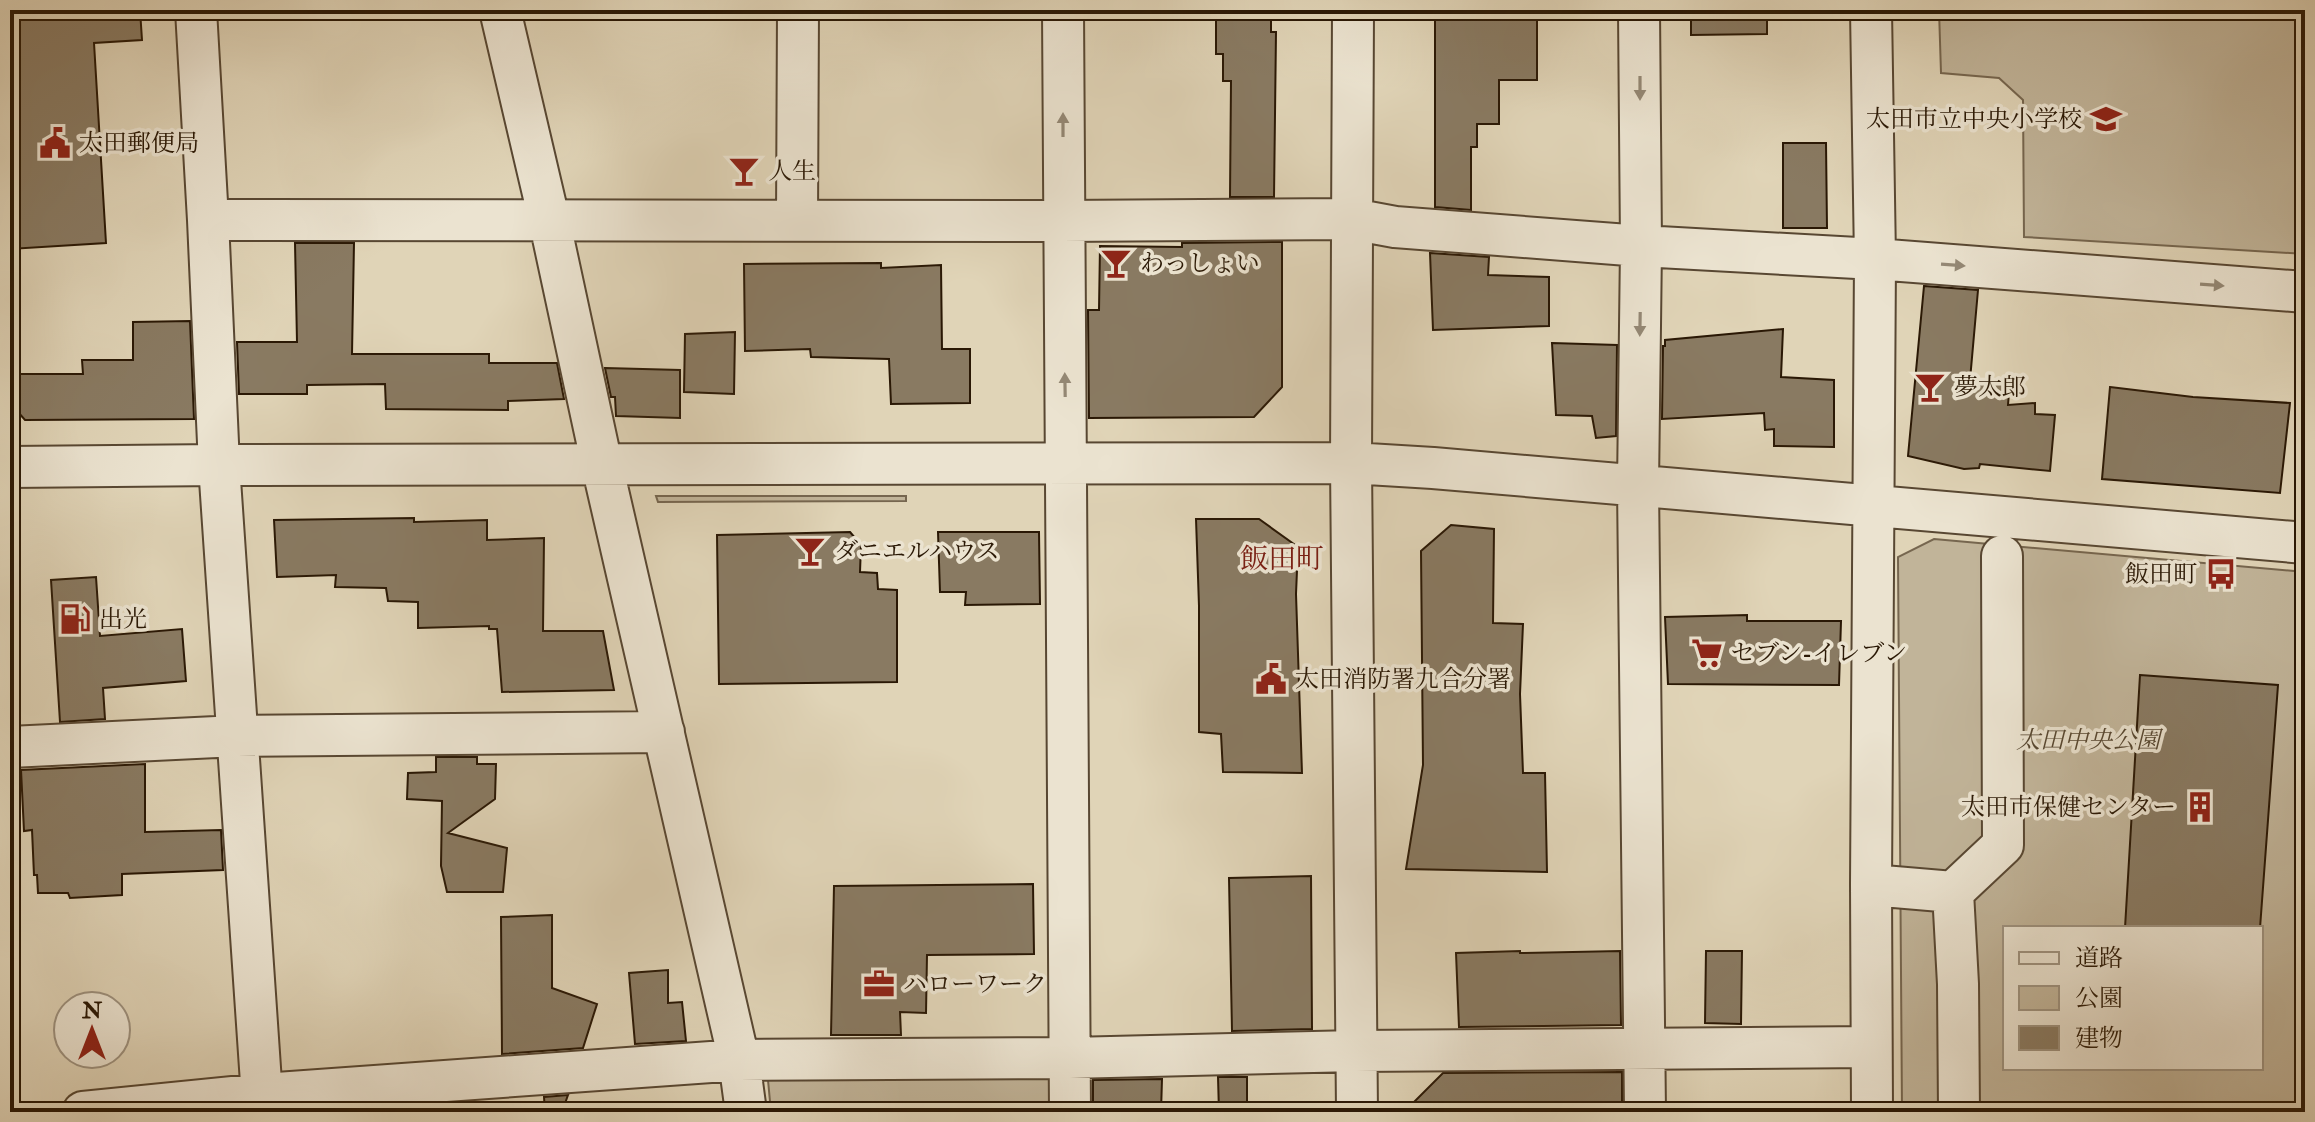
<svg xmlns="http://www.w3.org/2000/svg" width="2315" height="1122" font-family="'IM FELL Double Pica','Noto Serif JP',serif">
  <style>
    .green { fill: #c1b499; stroke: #76664f; stroke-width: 2; fill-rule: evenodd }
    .building { fill: #897a62; stroke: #2a1805; stroke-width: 2 }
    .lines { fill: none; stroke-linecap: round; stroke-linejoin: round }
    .minor-casing { stroke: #584732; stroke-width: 44 }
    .minor { stroke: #ebe3d0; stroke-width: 40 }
    .oneway { fill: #948875 }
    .labels { text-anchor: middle; stroke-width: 7; stroke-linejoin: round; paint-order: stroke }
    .poi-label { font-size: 24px; fill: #2a1805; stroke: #ebe3d0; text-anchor: start }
    .park-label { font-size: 24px; font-style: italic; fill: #574731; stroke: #ebe3d0 }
    .quarter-label { font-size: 28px; fill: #7a1f14; stroke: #ebe3d0 }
  </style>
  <rect width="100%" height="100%" fill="#e0d4b7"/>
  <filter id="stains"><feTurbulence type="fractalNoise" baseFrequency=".0025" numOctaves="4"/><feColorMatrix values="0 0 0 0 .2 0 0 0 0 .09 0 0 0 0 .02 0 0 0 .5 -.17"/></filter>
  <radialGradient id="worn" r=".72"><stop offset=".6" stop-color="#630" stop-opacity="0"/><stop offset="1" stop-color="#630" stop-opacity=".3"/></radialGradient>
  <path class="green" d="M 1939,10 L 2305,10 L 2305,254 L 2024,237 L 2023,100 L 1999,78 L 1941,73 Z
    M 656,496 L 906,496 L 906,501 L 658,502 Z
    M 1934,539 L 2305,572 L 2305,1112 L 1902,1112 L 1898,557 ZM 2005,928 L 2261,928 L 2261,1068 L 2005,1068 Z
    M 1038,1073 L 1054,1082 L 1054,1112 L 771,1112 L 768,1080 Z"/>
  <path class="building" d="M 10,10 L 140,10 L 142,40 L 94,43 L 106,243 L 10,249 Z
    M 1216,10 L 1267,10 L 1266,20 L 1271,20 L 1271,32 L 1276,32 L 1274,197 L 1230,197 L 1231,81 L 1223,81 L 1223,54 L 1216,54 Z
    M 1435,10 L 1537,10 L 1537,80 L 1499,80 L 1499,124 L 1477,124 L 1477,147 L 1471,147 L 1471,210 L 1435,207 Z
    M 1691,10 L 1767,10 L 1767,34 L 1691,35 Z
    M 1783,143 L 1826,143 L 1827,228 L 1783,228 Z
    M 1282,242 L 1282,387 L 1254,417 L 1089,418 L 1088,310 L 1099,310 L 1100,246 L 1182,247 L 1182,243 Z
    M 295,243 L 354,243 L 352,354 L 489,354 L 489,363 L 557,363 L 564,399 L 508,401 L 508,410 L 386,409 L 385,384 L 307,385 L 307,394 L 239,394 L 237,342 L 297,342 Z
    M 1430,253 L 1489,257 L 1488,275 L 1549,277 L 1549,326 L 1433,330 Z
    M 881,263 L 881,268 L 941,265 L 942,349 L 970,349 L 970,403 L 891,404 L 889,359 L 811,357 L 810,349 L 745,351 L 744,264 Z
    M 1924,286 L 1978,290 L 1970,380 L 2010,381 L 2008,405 L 2035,403 L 2035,414 L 2055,415 L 2050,471 L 1980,464 L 1979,468 L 1964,469 L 1908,456 Z
    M 190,321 L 194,419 L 25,420 L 10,403 L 10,374 L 83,374 L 82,360 L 133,360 L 133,322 Z
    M 1783,329 L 1781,377 L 1834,380 L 1834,447 L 1774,446 L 1774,429 L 1765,430 L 1764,413 L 1662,419 L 1663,346 L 1665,346 L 1665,340 Z
    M 735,332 L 734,394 L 684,392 L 685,334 Z
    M 1552,343 L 1617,345 L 1616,436 L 1596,438 L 1592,416 L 1556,415 Z
    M 605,368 L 680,370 L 680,418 L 616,416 L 615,397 L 611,397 Z
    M 2110,387 L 2193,397 L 2290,403 L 2280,493 L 2102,479 Z
    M 414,518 L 414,522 L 487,520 L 487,540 L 544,538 L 543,631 L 603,631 L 614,690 L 502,692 L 497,629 L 489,629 L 489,626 L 418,628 L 418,602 L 388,601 L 386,588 L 335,587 L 336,575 L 277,577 L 274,520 Z
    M 1196,519 L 1259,519 L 1298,547 L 1296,594 L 1302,773 L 1223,772 L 1221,734 L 1199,732 L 1199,606 Z
    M 1451,525 L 1494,529 L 1493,623 L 1523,624 L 1520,694 L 1523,773 L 1545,773 L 1547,872 L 1406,869 L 1423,765 L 1421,551 Z
    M 850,532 L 861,545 L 860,572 L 877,573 L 878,589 L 897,590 L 897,682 L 719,684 L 717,535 Z
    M 938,532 L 1039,532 L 1040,604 L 965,605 L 966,592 L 940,592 Z
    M 96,577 L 100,636 L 182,629 L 186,681 L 103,688 L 105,719 L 60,722 L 51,580 Z
    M 1747,615 L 1747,621 L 1841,621 L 1839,685 L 1668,684 L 1665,617 Z
    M 2140,675 L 2278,685 L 2260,928 L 2125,928 Z
    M 436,757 L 477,757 L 477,764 L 496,764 L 495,799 L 448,833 L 507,848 L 503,892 L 447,892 L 441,866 L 442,801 L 407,799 L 408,773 L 436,772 Z
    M 145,764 L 145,832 L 221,830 L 223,870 L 122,874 L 122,895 L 70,898 L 68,893 L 38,893 L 37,875 L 34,875 L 32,830 L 24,831 L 21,770 Z
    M 1311,876 L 1312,1029 L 1232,1031 L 1229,878 Z
    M 1033,884 L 1034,954 L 927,955 L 926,1013 L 900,1012 L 901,1035 L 831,1035 L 834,886 Z
    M 552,915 L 552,988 L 597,1004 L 583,1048 L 502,1054 L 501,917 Z
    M 1520,951 L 1520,953 L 1620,951 L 1621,1025 L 1459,1027 L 1456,953 Z
    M 1706,951 L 1742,951 L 1741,1024 L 1705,1023 Z
    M 668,970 L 668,1003 L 682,1002 L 686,1041 L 635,1044 L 629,973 Z
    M 1622,1072 L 1622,1112 L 1404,1112 L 1443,1073 Z
    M 1218,1077 L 1247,1077 L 1247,1112 L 1219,1112 Z
    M 1162,1079 L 1161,1112 L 1093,1112 L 1093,1080 Z
    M 568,1095 L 562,1112 L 545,1112 L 544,1097 Z"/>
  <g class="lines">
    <defs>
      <path id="minor" d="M 196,10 L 208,220 L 219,465 L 263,1112
        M 500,10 L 549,219 L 602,465 L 739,1060 L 746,1112
        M 1063,10 L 1070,1112
        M 1353,10 L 1351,463 L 1357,1112
        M 1639,10 L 1641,246 L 1638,486 L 1645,1112
        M 1871,10 L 1875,259 L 1871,885 L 1872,1112
        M 208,220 L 1062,221 L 1352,219 L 1395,227 L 1641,246 L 1875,259 L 2305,292
        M 797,220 L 798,10
        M 10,467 L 219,465 L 1351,463 L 1433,468 L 2305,543
        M 10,747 L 237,736 L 664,732
        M 1871,885 L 1953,892 L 1958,984 L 1959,1112
        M 1953,892 L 2003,845 L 2002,556
        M 83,1112 L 263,1094 L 739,1060 L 1070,1058 L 1356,1051 L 1871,1047"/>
    </defs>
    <use href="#minor" class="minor-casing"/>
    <use href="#minor" class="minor"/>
  </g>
  <defs><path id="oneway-solid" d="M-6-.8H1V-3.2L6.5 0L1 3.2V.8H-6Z" transform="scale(2)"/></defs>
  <g class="oneway">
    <use href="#oneway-solid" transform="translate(1640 88) rotate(90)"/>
    <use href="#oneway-solid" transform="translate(1063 125) rotate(-90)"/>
    <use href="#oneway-solid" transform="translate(1953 265) rotate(4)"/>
    <use href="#oneway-solid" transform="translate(2212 285) rotate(4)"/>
    <use href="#oneway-solid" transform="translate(1640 324) rotate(91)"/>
    <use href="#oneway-solid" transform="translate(1065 385) rotate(-91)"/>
  </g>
  <defs>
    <symbol id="school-bare" viewBox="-9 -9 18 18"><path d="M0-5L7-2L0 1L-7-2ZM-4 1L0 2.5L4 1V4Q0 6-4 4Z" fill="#8f2418" stroke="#ebe3d0" stroke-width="2.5" paint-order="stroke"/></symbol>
    <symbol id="civic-bare" viewBox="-9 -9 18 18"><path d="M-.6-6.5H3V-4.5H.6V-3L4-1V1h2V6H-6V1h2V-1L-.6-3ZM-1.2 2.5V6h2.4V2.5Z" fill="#8f2418" stroke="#ebe3d0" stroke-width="2.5" paint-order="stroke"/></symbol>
    <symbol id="bar-bare" viewBox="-9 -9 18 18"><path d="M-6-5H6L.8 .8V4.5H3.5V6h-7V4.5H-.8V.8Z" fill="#8f2418" stroke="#ebe3d0" stroke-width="2.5" paint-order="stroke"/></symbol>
    <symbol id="bus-bare" viewBox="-9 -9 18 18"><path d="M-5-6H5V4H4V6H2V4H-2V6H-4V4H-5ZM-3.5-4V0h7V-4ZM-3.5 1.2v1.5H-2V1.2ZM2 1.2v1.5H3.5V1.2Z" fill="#8f2418" stroke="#ebe3d0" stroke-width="2.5" paint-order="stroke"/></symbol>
    <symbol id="fuel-bare" viewBox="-9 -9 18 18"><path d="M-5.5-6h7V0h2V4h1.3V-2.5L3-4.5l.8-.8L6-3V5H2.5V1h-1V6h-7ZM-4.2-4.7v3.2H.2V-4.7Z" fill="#8f2418" stroke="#ebe3d0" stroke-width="2.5" paint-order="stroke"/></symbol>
    <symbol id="supermarket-bare" viewBox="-9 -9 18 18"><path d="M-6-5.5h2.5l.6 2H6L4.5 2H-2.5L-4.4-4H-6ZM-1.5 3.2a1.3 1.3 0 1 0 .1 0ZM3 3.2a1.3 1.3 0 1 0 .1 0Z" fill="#8f2418" stroke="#ebe3d0" stroke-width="2.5" paint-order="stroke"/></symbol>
    <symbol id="building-bare" viewBox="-9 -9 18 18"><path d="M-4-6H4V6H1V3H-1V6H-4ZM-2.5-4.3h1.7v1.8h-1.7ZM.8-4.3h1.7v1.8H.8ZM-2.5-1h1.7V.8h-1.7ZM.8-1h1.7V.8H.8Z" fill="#8f2418" stroke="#ebe3d0" stroke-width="2.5" paint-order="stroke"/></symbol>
    <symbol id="office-bare" viewBox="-9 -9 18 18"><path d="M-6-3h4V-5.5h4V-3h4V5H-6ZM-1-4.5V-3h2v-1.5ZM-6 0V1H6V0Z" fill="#8f2418" stroke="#ebe3d0" stroke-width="2.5" paint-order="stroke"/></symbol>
  </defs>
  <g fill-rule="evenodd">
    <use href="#school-bare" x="2084" y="97" width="44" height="44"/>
    <use href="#civic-bare" x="33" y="121" width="44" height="44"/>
    <use href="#bar-bare" x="722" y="149" width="44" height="44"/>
    <use href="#bar-bare" x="1094" y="241" width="44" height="44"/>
    <use href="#bar-bare" x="1908" y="365" width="44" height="44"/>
    <use href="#bar-bare" x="788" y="529" width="44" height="44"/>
    <use href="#bus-bare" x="2199" y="552" width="44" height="44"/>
    <use href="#fuel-bare" x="53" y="597" width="44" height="44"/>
    <use href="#supermarket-bare" x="1685" y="631" width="44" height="44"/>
    <use href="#civic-bare" x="1249" y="657" width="44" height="44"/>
    <use href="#building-bare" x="2178" y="785" width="44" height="44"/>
    <use href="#office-bare" x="857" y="962" width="44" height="44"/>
  </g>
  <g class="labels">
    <g class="poi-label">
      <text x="2082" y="127" text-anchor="end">太田市立中央小学校</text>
      <text x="79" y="151">太田郵便局</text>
      <text x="768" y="179">人生</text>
      <text x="1140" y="271">わっしょい</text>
      <text x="1954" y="395">夢太郎</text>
      <text x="834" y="559">ダニエルハウス</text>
      <text x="2197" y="582" text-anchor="end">飯田町</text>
      <text x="99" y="627">出光</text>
      <text x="1731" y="661">セブン-イレブン</text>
      <text x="1295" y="687">太田消防署九合分署</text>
      <text x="2176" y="815" text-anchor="end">太田市保健センター</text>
      <text x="903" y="992">ハローワーク</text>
    </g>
    <g class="park-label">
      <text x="2088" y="748">太田中央公園</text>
    </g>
    <g class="quarter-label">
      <text x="1282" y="568">飯田町</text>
    </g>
  </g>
  <rect width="2315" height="1122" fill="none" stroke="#e0d4b7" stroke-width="40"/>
  <rect x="12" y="12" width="2291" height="1098" fill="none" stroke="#2a1805" stroke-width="4"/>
  <rect x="20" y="20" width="2275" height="1082" fill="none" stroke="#2a1805" stroke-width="2"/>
  <rect x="2003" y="926" width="260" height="144" fill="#ebe3d0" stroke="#9e927f" stroke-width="2"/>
  <rect x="2019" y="952" width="40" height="12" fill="#ebe3d0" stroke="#9e927f" stroke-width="2"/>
  <text x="2075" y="966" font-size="24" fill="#2a1805">道路</text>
  <rect x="2019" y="986" width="40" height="24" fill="#c1b499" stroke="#9e927f" stroke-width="2"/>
  <text x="2075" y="1006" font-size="24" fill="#2a1805">公園</text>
  <rect x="2019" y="1026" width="40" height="24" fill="#897a62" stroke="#9e927f" stroke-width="2"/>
  <text x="2075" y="1046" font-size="24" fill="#2a1805">建物</text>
  <g transform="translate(92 1030)"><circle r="38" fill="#ebe3d0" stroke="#9e927f" stroke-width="2"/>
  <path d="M0-6L14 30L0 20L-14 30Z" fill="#8f2418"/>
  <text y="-12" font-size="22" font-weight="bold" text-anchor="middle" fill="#2a1805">N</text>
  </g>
  <rect width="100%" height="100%" filter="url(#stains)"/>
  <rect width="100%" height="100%" fill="url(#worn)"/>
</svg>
